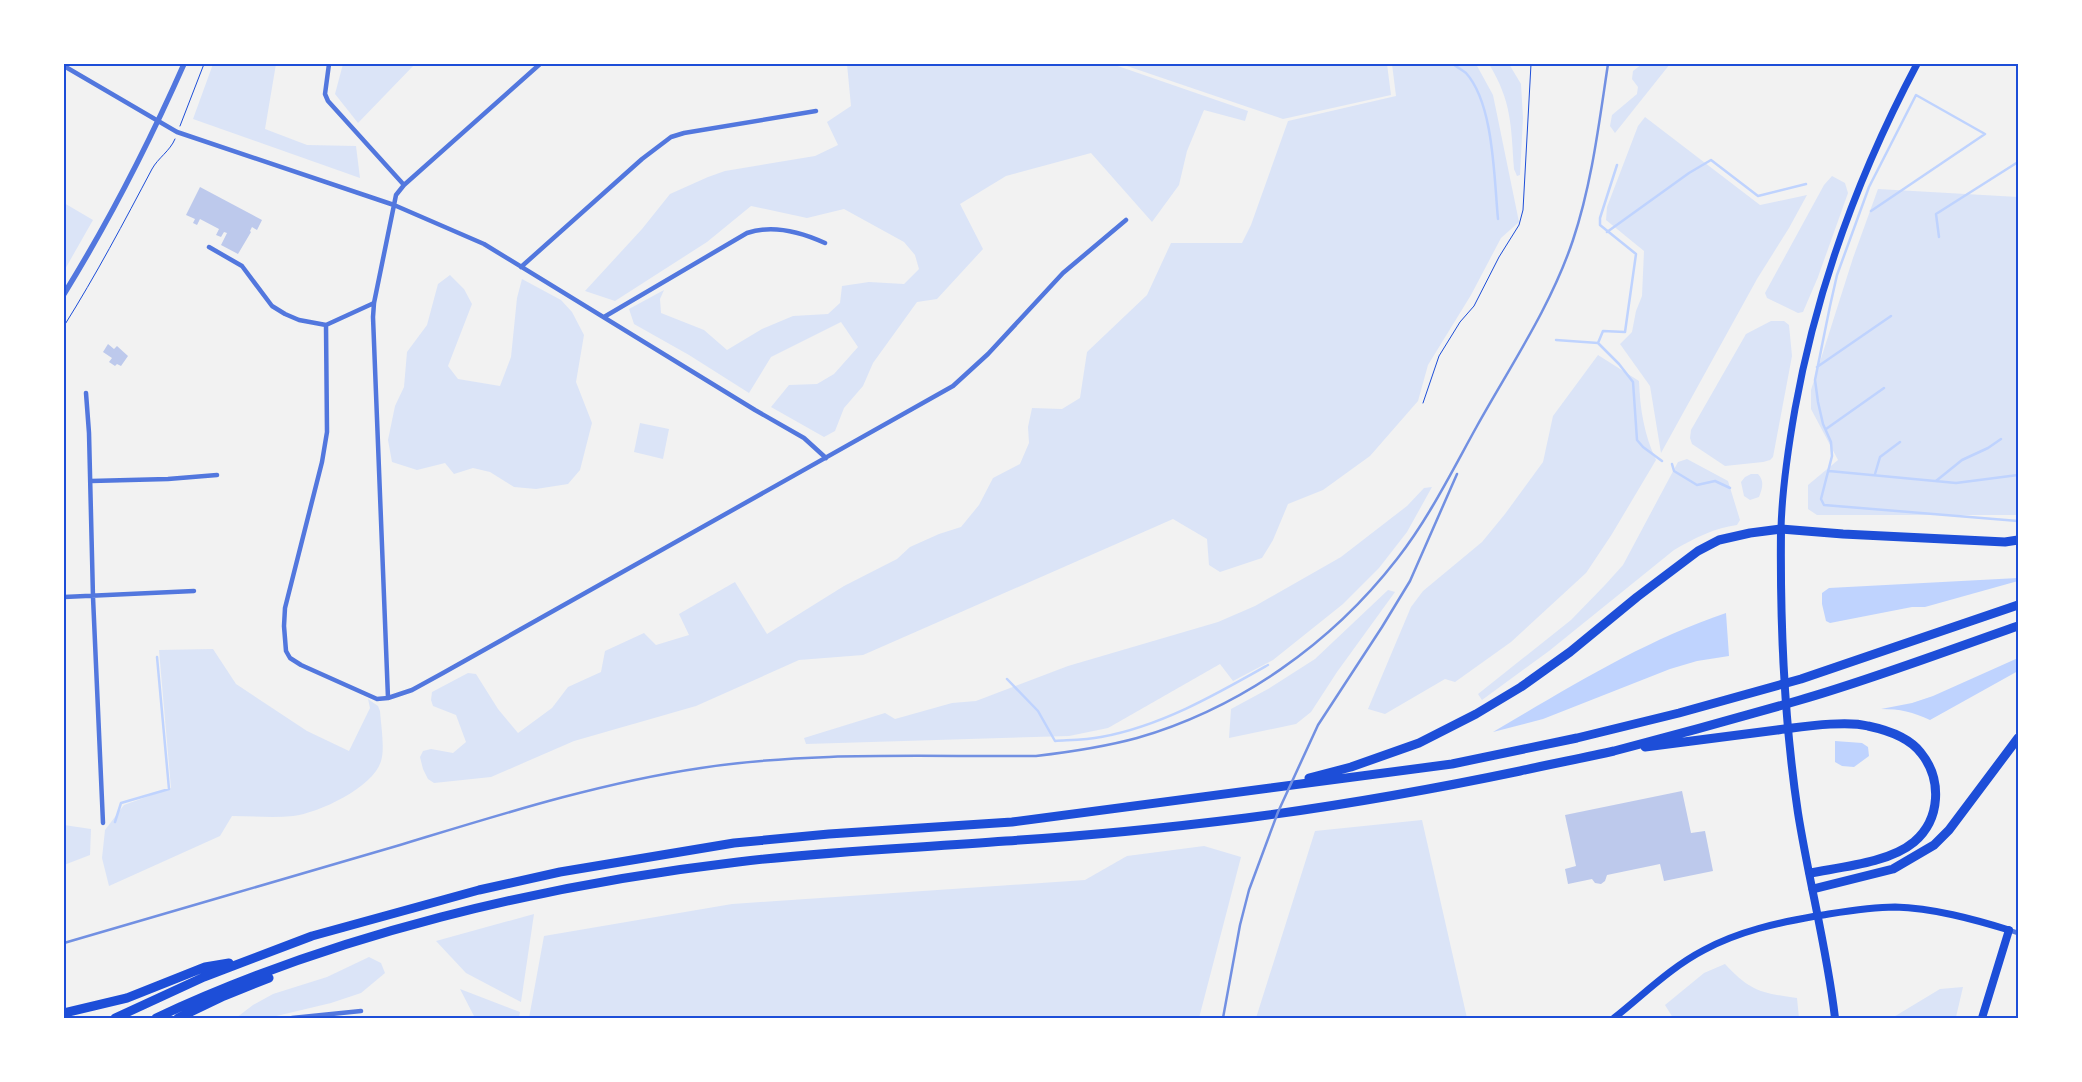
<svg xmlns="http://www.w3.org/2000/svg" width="2082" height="1082" font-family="Karla,sans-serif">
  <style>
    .green { fill: #dbe4f7 }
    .water { fill: #bfd3fe }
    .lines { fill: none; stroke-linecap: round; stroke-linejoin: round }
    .stream { stroke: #bfd3fe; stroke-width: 2.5 }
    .building { fill: #bdc9ec }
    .path { stroke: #1d4ed8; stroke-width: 1 }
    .minor { stroke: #5277de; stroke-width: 4.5 }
    .tertiary { stroke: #5277de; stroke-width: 5.5 }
    .secondary { stroke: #1d4ed8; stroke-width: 7 }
    .primary { stroke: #1d4ed8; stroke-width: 8 }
    .motorway { stroke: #1d4ed8; stroke-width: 9 }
    .rail { stroke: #7290e2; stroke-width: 2.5 }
    .neatline { fill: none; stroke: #1d4ed8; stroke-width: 2 }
  </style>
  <rect width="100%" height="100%" fill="#f2f2f2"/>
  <path class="green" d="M 213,64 L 276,64 L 265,129 L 307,145 L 356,146 L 360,178 L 193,119 Z
    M 343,64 L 415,64 L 358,123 L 335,94 Z
    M 847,64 L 1112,64 L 1248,111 L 1245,121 L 1204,110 L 1187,151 L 1179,185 L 1152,222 L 1091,153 L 1006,176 L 960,204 L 983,249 L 937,299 L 917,302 L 873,363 L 863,386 L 844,408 L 835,431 L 824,437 L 771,407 L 789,385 L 817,384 L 834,374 L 858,347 L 841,322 L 771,357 L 749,393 L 689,355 L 634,324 L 629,309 L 664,290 L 660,299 L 661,313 L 704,330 L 727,350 L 762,329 L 793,316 L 828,314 L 840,303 L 842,286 L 869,282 L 904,284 L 919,269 L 915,255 L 904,242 L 844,209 L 807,218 L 751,206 L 707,242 L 615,301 L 585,291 L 642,229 L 670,194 L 708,177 L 725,171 L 815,156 L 838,145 L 827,122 L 851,106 Z
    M 1121,64 L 1387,64 L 1391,95 L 1283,119 Z
    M 1392,64 L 1476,64 L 1493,95 L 1519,222 L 1501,238 L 1471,295 L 1428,365 L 1418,401 L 1370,456 L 1323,490 L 1288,504 L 1273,540 L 1262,558 L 1220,572 L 1209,565 L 1207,539 L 1173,519 L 863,655 L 799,660 L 696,706 L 574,741 L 491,777 L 434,783 L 428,779 L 423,769 L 420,757 L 423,751 L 431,749 L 453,753 L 466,742 L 456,715 L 433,706 L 431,700 L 432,692 L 468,673 L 476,674 L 498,709 L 518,733 L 552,708 L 568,687 L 601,672 L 605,651 L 644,633 L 656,645 L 689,635 L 679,614 L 735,582 L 767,634 L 844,586 L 897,559 L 910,547 L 939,534 L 961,527 L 979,505 L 993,478 L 1020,464 L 1029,443 L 1028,427 L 1032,408 L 1062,409 L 1080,398 L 1087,352 L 1147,295 L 1171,243 L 1242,243 L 1251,225 L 1288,121 L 1396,96 Z
    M 1489,64 L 1509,64 L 1521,84 L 1523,118 L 1520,175 L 1517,176 L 1514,169 C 1511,126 1512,102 1489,64 Z
    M 1642,64 L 1670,64 L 1615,133 L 1610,126 L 1612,115 L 1637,94 L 1638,87 L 1632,79 L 1633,71 Z
    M 1645,117 L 1760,205 L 1807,195 L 1789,228 L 1757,279 L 1661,453 L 1650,386 L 1620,344 L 1632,332 L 1636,311 L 1642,296 L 1644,251 L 1606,220 L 1607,207 L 1638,126 Z
    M 1832,176 L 1845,183 L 1848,193 L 1818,277 L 1803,312 L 1798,313 L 1767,298 L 1765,293 L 1824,185 Z
    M 1878,189 L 2018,197 L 2018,515 L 1817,515 L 1808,509 L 1808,485 L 1838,460 L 1811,409 L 1811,390 L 1853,258 Z
    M 64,203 L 93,220 L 64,271 Z
    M 450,275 L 464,289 L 472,304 L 448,366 L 458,379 L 500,386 L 511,357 L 517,298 L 522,279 L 561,300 L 572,312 L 584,335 L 576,382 L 592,423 L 580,470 L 568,484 L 536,489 L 514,487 L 490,472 L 473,468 L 454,474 L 445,463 L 417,470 L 392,462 L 388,440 L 395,406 L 404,387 L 407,352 L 427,325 L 438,284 Z
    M 1771,321 L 1784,321 L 1789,325 L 1792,356 L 1773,457 L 1770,460 L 1763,462 L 1725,466 L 1692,444 L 1690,438 L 1691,430 L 1746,334 Z
    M 1598,355 L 1639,381 C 1640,409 1644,434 1656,460 L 1612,534 L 1586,573 L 1511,642 L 1455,682 L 1445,679 L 1385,714 L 1368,709 L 1411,607 L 1423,591 L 1482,542 L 1505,514 L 1543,462 L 1553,416 Z
    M 640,423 L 669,429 L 663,459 L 634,452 Z
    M 1687,459 L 1728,481 L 1740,520 L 1737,525 C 1714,528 1695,538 1674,550 L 1549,651 L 1482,700 L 1478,694 L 1571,620 L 1605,585 L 1623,565 L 1678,462 Z
    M 1751,474 L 1758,474 C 1765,481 1762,489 1759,497 L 1750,500 L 1744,496 L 1741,482 L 1745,477 Z
    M 1432,487 L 1407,532 L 1379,568 L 1343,604 L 1273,660 L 1233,681 L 1220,664 L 1108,728 L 1069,736 L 806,744 L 804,738 L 885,713 L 895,719 L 952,703 L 976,701 L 1068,666 L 1218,622 L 1255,606 L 1341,557 L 1407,506 L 1424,488 Z
    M 1388,590 L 1395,592 L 1337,672 L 1311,712 L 1296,724 L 1229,738 L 1231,709 L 1268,689 L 1315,659 Z
    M 213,649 L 236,684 L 307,731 L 349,751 L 370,708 L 368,699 L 378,706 L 380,711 C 381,725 385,749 381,761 C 374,787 319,813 293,816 C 273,818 252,816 232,816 L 220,836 L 109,886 L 102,858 L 105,830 L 124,805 L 171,788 L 159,650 Z
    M 1422,820 L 1467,1018 L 1256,1018 L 1315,831 Z
    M 64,825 L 91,829 L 90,855 L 64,865 Z
    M 1204,846 L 1241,857 L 1199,1018 L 529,1018 L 544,936 L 732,904 L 1085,880 L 1127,856 Z
    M 534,914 L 521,1002 L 466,973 L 436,941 Z
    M 369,957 L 381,963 L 385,973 L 361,993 L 331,1003 L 268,1018 L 236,1018 L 253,1005 L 273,994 L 327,977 Z
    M 1725,964 C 1750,991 1761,993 1797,998 L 1799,1018 L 1673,1018 L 1665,1005 L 1704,973 Z
    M 1963,987 L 1956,1017 L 1892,1018 L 1940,989 Z
    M 460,989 L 520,1012 L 519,1018 L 475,1018 Z"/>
  <path class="water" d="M 2018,578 L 2018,581 L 1925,607 L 1912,607 L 1830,623 L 1826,621 L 1822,604 L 1822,593 L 1829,588 Z
    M 1726,613 L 1729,656 L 1697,661 L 1670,669 L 1543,719 L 1493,732 C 1568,688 1643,641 1726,613 Z
    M 2018,658 L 2018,671 L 1930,720 C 1913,712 1900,709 1881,709 L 1912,703 L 1933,696 Z
    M 1835,741 L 1862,743 L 1868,747 L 1869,756 L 1854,767 L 1842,766 L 1835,762 Z"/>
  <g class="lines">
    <path class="stream" d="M 1453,64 C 1457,67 1462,70 1466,73 C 1494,104 1494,178 1498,219
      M 1871,211 L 1985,134 L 1916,95 L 1869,187 L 1837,275 L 1830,306 L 1815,380 L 1818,402 L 1823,424 L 1831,442 L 1832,456 L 1821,499 L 1824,505 L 2018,521
      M 1607,232 L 1689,173 L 1711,160 L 1758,196 L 1806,184
      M 1939,237 L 1936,214 L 2018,162
      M 1556,340 L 1598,343 L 1619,364 L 1633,382 L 1637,440 L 1643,447 L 1662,461
      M 1598,343 L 1603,331 L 1625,332 L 1636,254 L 1600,225 L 1600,218 L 1617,165
      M 1817,367 L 1891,316
      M 1826,429 L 1884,388
      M 1672,464 L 1674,471 L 1697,485 L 1715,481 L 1730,488
      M 1829,471 L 1956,483 L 2018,475
      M 1875,474 L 1880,457 L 1900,442
      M 1936,481 L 1962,460 L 1988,448 L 2001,439
      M 1007,679 L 1038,711 L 1055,741 C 1070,740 1086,740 1101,737 C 1161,726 1215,695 1268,665
      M 115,822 L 121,803 L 169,789 L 157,657"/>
  </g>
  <path class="building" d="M 200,187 L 262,220 L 257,230 L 252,227 L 250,231 L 251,232 L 238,254 L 221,245 L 227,233 L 224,232 L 221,237 L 216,235 L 219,229 L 200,219 L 197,225 L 193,223 L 195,219 L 186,215 Z
    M 108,344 L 114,349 L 117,346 L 128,356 L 121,366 L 117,364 L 115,366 L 109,362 L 112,358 L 103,352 Z
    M 1682,791 L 1691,833 L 1705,831 L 1713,871 L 1664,881 L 1660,864 L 1607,875 L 1605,881 L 1601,884 L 1595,883 L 1592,879 L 1568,884 L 1565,869 L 1576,866 L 1565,815 Z"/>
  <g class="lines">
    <path class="path" d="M 180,126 L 204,64
      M 64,326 C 96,275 124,222 152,169 C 158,158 170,151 175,139
      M 1423,403 L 1439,356 L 1460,322 L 1474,306 L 1499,257 L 1519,225 L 1523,210 L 1531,64"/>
    <path class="minor" d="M 329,64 L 325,94 L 328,101 L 404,185
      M 64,66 L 177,132 L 394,205 L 484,244 L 755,410 L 804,438 L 826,458
      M 209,247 L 242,266 L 272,306 L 285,314 L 299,320 L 326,325
      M 521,267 L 642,159 L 671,137 L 684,133 L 816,111
      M 374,303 L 326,325 L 327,432 L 322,462 L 285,608 L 284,626 L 286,651 L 290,658 L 301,665 L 377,699 L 388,698 L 412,690 L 443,673 L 953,386 L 988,354 L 1063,273 L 1126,220
      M 604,317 L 747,233 C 773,224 801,232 825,243
      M 86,393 L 89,433 L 93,597 L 103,823
      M 91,481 L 168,479 L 217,475
      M 64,597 L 194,591
      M 388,698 L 373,317 L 374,303 L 394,205 L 396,195 L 404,185 L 540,64
      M 2009,930 L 2018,933
      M 292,1018 L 361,1011"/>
    <path class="tertiary" d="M 64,294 C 109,221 149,143 184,64"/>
    <path class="secondary" d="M 1781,529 C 1782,488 1788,449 1795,409 C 1817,287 1859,173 1917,64
      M 1614,1018 C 1643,995 1671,967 1704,950 C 1739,931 1777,923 1816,916 C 1842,912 1868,907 1895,907 C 1933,908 1973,919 2009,930"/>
    <path class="primary" d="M 1781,529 C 1780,623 1784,720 1798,813 C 1809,882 1827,949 1835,1018
      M 1982,1018 L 2009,930"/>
    <path class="motorway" d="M 1645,747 C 1689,741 1733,736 1777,730 C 1802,727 1845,720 1868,726 C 1887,730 1909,737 1921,753 C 1942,779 1941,819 1914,842 C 1889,863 1841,867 1810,873
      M 1309,778 L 1351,767 L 1419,743 L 1476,714 L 1521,687 L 1570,652 L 1637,597 L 1698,551 L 1719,540 L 1750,533 L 1781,529 L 1843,534 L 2005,542 L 2018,540
      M 1813,889 L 1893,869 L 1934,845 L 1949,830 L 2018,738
      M 64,1013 L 127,998 L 205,967 L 229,963
      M 115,1018 L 204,977 L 312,936 L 479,890 L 560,872 L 734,843 L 829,834 L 1012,822 L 1452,764 L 1577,738 L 1679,713 L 1801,679 L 2018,605
      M 156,1018 C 335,934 542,885 738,862 C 827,851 917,848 1006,841 C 1086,836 1166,828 1246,818 C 1338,806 1429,790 1520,771 C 1551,764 1583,758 1614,751 C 1676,735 1738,718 1800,700 C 1873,679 1946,651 2018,626
      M 178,1018 L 224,996 L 269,978"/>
    <path class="rail" d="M 64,943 C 176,910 288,878 400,845 C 499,815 599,783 701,768 C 812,751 925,757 1036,756 C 1070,752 1104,747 1137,738 C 1240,708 1331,644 1397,559 C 1429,518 1452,471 1477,426 C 1511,365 1551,306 1573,240 C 1592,183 1599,123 1608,64
      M 1223,1018 L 1240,925 L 1249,890 L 1278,812 L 1318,725 L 1382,627 L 1410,581 L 1457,474"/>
  </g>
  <rect width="2082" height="1082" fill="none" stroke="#ffffff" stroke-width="130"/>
  <rect x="65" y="65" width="1952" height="952" class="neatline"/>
</svg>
